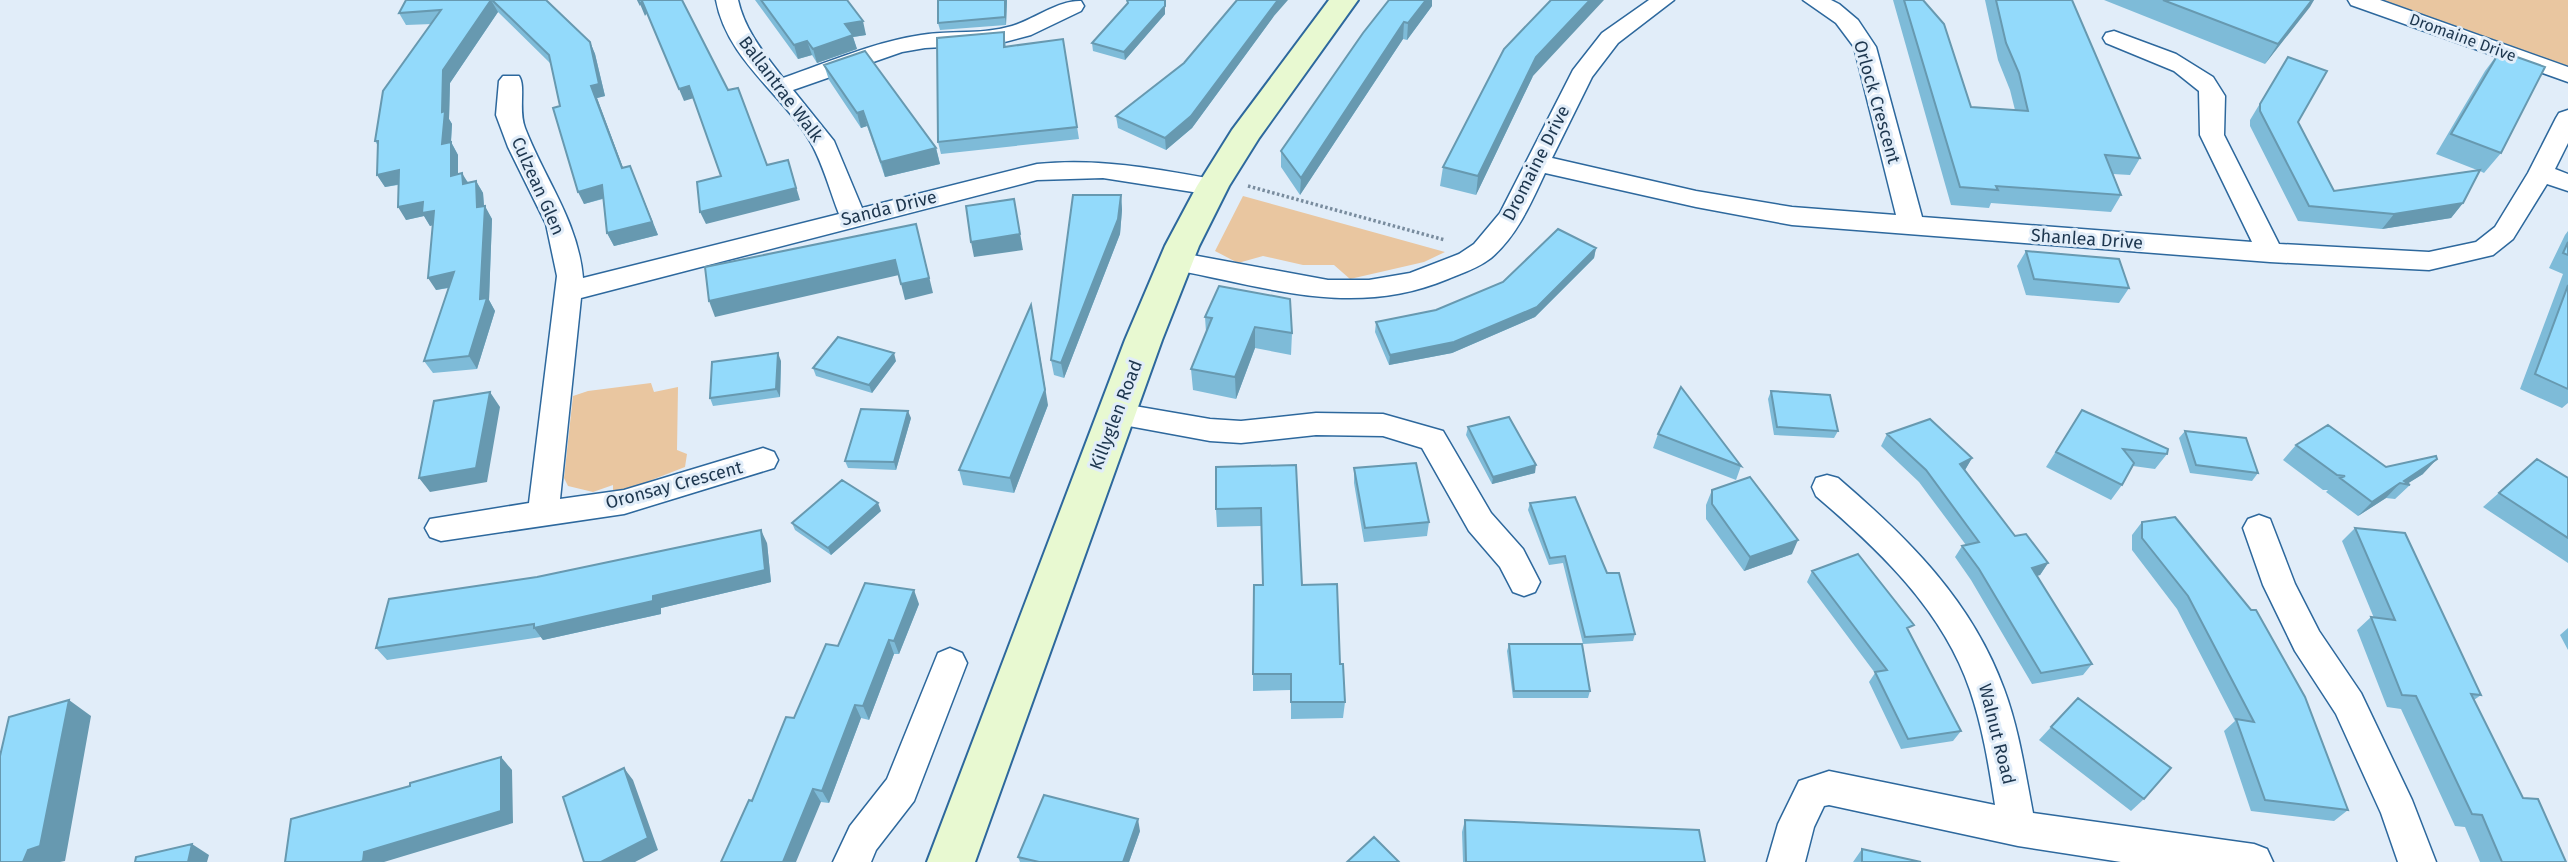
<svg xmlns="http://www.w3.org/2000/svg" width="2568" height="862" font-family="'Fira Sans',sans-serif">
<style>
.green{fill:#e9c6a0}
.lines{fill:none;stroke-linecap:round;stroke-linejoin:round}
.street-casing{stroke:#2d689d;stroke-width:3}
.secondary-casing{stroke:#2d689d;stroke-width:4}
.path{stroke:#798c9e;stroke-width:3.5;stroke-dasharray:2.5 2.5;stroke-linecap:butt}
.street{fill:#fff;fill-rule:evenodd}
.secondary{fill:#e8f9d1;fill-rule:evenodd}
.wall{fill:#7ebbd8}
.shaded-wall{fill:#6799b0}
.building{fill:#93dafb;stroke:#6799b0;stroke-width:2}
.labels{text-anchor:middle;stroke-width:6;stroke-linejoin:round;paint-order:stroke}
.far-street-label{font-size:16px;fill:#1d364e;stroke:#e1edf9}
.street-label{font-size:18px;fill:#1d364e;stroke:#e1edf9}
</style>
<rect width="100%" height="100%" fill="#e1edf9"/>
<path class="green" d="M2353,0H2568V68Z
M1243,196L1445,252L1424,262L1350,279L1334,265H1303L1263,256L1238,263L1215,251Z
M651,383L654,392L678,387L677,450L687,454L685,467L613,495V485L593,492L568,486L564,478L573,396L588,391Z"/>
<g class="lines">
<defs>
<path id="street" d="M716,0H738C745,31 764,53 783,78C829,62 874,42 921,35C951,30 982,35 1012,26C1033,20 1058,0 1081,1L1084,6L1081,11L1031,35L997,44L925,48L902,52L793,90L834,141L862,208L1037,164C1097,158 1153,168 1212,179L1221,181L1225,187L1221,193L1212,195L1103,178L1037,180L581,298L560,499L624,490L763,448L774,452L778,460L774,468L624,514L441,541L430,537L425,528L430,519L529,503L557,276L546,224L508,147L496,115L499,81L503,76H519C526,86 518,110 525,128C545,180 578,221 583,278L839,214C830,191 823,164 811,143C783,94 727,60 716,0Z
M1649,0H1674L1618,43L1592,77L1552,158L1696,191L1792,207L1896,215L1854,47L1836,23L1803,0H1831L1839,4L1858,20L1876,47L1922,217L2252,242L2200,135L2199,91L2174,71L2106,43L2103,38L2106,33L2114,31L2176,54L2213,77L2225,96L2224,135L2279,244L2429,252L2476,242L2495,227L2528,173L2556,118L2559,113L2568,110V143L2555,169L2568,174V191L2547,184L2513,239L2493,255L2429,270L2270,262L1792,225L1696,207L1545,173C1531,203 1517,236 1491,258C1478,268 1463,273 1448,279C1355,318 1270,288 1176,270L1167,268L1163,261L1167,254L1176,252L1328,280H1369L1410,273L1459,254L1474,244L1500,213L1573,70L1602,33Z
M2348,0H2380L2568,67V82L2351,5Z
M1117,403L1210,419L1241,421L1316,413L1383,414L1443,431L1491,513L1523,549L1540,582L1535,592L1524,596L1513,592L1500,567L1469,531L1422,448L1383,436L1316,435L1241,443L1210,441L1107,422L1102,414L1107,406Z
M1827,475L1838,478C1908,538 1972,601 2004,689C2019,729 2025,772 2033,813L2254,844L2267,849L2273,862H2121L2018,846L1829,805L1824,806L1814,827L1805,862H1767L1778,824L1799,781L1829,771L1995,805C1989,767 1983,728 1970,690C1943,610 1879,550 1816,496L1812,487L1816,478Z
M2259,515L2270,519L2295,584L2319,631L2361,693L2412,800L2436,862H2398L2381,813L2336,714L2295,651L2263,585L2243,528L2248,519Z
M950,648L962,653L967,663L914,801L876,850L871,862H833L850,826L887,779L938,653Z"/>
<path id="secondary" d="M1329,0H1358L1259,138L1229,186L1199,246L1162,340L975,862H927L1125,340L1165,246L1197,186L1232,130Z"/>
</defs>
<use href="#street" class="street-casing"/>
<use href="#secondary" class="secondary-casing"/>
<path class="path" d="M1248,186L1445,240"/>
<use href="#street" class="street"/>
<use href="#secondary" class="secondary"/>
</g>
<path class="wall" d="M406,0H546L590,42L595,54L605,96L597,98L623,168L630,166L658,235L614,246L607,233L603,199L584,204L560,106L551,64L498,12L450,83L449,119L452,124L451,142L458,155V174L468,182L476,181L483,193L484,206L492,219L489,300L495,311L477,369L433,373L424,361L449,288L436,290L432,225L430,226L424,216L406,220L398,185L385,187L377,175L378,146L375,141L432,24L406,25L399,13Z
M755,0H847L866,35L853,37L857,49L817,63L812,55L798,59Z
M1007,0L1006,25L940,30L938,23Z
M1165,0V14L1125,60L1093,51L1092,43Z
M1893,0H1923L1971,107L2015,110L2010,90L1998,60L1985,0H2072L2140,158L2130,175L2113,174L2121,195L2111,212L1991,203L1989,208L1951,205Z
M2104,0H2314L2265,64Z
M1432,6L1407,40L1403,39L1300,195L1281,167V151L1363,33Z
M1274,16L1192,128L1166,150L1118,128L1116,116Z
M1004,32L1006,47L1063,39L1079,139L941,154L938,142Z
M2500,51L2501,153L2484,173L2480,171L2463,203L2451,218L2382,229L2298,221L2250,126V120L2288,57L2298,122L2334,191L2477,170L2436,154L2485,71Z
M824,65L936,148L940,164L885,177L867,126L861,128L829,80Z
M1533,76L1476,195L1440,186L1443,167Z
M1121,195L1122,210L1120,234L1064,378L1054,375L1051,360Z
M2568,231V403L2562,408L2520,389L2563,274L2549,268L2565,235Z
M1596,248L1594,258L1535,317L1452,353L1389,365L1375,332L1376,322L1436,310Z
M2026,251L2129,288L2119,303L2026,295L2017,266Z
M1205,317L1292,333L1291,355L1255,348L1236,399L1193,390L1191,369L1206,332Z
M781,361L780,397L713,406L710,398Z
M896,361L872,393L816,376L813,368Z
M1771,391L1838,431L1834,438L1774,435L1768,399Z
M1048,405L1014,493L963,485L959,470Z
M2082,410L2167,454L2155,469L2133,466L2122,485L2111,500L2046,467Z
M911,418L896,470L848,468L845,461Z
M1468,427L1535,473L1492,484L1466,435Z
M2185,431L2258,473L2252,481L2190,473L2179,438Z
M1658,434L1741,466L1736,480L1653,448Z
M1887,434L1972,458L1965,470L2015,536L2048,563L2040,575L2037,576L2092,664L2083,675L2032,684L1971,580L1955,557L1962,546L1966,545L1919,482L1881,446Z
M2296,445L2386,467L2423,474L2408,483L2410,485L2395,499L2386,498L2358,516L2326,492L2328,490H2323L2283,460Z
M2537,459L2568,478V563L2483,507Z
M1296,465L1302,585L1340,664L1345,702L1343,718L1291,719V690L1253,691V674L1263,585L1261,526L1217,527L1216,509Z
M1354,468L1429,522L1427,536L1364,542L1354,483Z
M1712,490L1792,554L1744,571L1706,519V505Z
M1530,503L1607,573L1635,634L1633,641L1583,644L1563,563L1549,565L1528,510Z
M881,511L831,555L795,530L792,523Z
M2142,522L2348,810L2334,821L2251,811L2224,731L2235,721L2177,609L2132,550V535Z
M2355,528L2481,695L2474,700L2523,798L2566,862H2480L2465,827L2455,826L2401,709L2387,707L2357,630L2371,617L2374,618L2342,541Z
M767,543L771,582L661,608V614L543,640L541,637L387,660L376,648Z
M1812,571L1909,632L1961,731L1953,741L1901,749L1869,682L1875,673L1807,582Z
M919,604L899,654H894L869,720L861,718L829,803L821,802L752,801L794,718L838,646Z
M2568,628V650L2560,635Z
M1509,644L1590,691L1588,698H1513L1507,651Z
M2051,727L2144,799L2131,811L2039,740Z
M1465,820L1705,862H1463L1462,832Z
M1140,831L1129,862H1020L1018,857Z
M1862,849L1921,862H1853Z"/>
<path class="shaded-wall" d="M491,0L498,12L450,83L449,119L452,124L450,157L442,144L443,70Z
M1005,0H1007L1006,25L1005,17Z
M1165,0V14L1125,60L1124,52Z
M1278,0H1288L1274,16L1192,128L1166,150L1165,138Z
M1426,0H1432V6L1407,40L1408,23Z
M1590,0H1604L1533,76L1476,195L1478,176L1536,57Z
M2312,0H2314L2310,7L2265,64L2278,44Z
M642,1L647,13L645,16L640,4Z
M863,21L866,35L853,37L857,49L817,63L813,49L845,24Z
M1404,22L1403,39L1300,195L1301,178Z
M807,41L812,55L798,59L794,45Z
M590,42L595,54L605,96L597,98L628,181L622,168L591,86Z
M689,86L694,98L684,101L679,89Z
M863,111L867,126L861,128L857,113Z
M451,142L458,155V188L451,176Z
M936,148L940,164L885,177L881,162Z
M788,160L800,200L706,224L700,212Z
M630,166L658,235L614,246L607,233Z
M399,170L406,183L385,187L377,175Z
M462,173L470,186L463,184Z
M476,181L483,193L485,220L477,207Z
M602,185L608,197L584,204L578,192Z
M1121,195L1122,210L1120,234L1064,378L1061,363Z
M1014,199L1023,250L974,257L971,242Z
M423,202L434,211L441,223L430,226L424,216L406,220L398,207Z
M2463,203L2451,218L2382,229L2394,214Z
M485,206L492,219L489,300L495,311L477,369L469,356L480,299Z
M920,239L933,293L905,300L901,284Z
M1596,248L1594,258L1535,317L1452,353L1389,365L1390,355Z
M895,260L899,275L715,317L709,301Z
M454,272L462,285L436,290L428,278Z
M1034,320L1048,405L1014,493L1010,478Z
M1255,327V348L1236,399L1235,377Z
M778,353L781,361L780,397L776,389Z
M894,353L896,361L872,393L869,385Z
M490,392L500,407L487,482L430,492L419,478Z
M908,411L911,418L896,470L894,462Z
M1972,458L1965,470L1960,464Z
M2437,459L2423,474L2407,484L2404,481Z
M1536,465L1535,473L1492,484L1493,477Z
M2400,483L2386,498L2358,516L2372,502Z
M878,503L881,511L831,555L828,548Z
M761,530L767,543L771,582L661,608V614L543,640L534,628L653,596Z
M1798,540L1792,554L1744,571L1750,557Z
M2048,563L2040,575L2024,579L2032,568Z
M914,590L919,604L899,654L894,641Z
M889,640L894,654L869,720L863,706Z
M69,700L91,716L65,861L60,862H23Z
M855,705L861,718L829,803L822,791Z
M501,757L512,770L513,823L384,862H360L364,852Z
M624,768L633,780L658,850L635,862H601Z
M813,789L821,802L796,862H783Z
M1138,819L1140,831L1129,862H1123Z
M192,844L209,855L207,862H188Z"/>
<path class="building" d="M406,0H491L443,70L442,112L445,111L442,144L451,142V176L462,173L463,184L476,181L477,207L485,206L480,299L487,298L469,356L424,361L454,272L428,278L434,211L422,213L423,202L398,207L399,170L377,175L378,141H375L383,91L441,10L399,13Z
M492,0H546L590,42L599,84L591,86L622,168L630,166L652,222L607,233L602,185L578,192L553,108L560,106L549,55Z
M638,0H682L728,90L738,88L767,165L788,160L796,188L700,212L697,182L721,176L689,86L679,89L642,1L640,4Z
M761,0H847L863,21L845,24L853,35L813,49L807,41L794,45Z
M938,0H1005V17L938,23Z
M1127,0H1165V6L1124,52L1092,43L1128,3Z
M1237,0H1278L1191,116L1165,138L1116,116L1184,63Z
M1389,0H1426L1408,23L1404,22L1301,178L1281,151L1363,33Z
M1551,0H1590L1536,57L1478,176L1443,167L1504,49Z
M1904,0H1923L1944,24L1971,107L2028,111L2019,73L2006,43L1996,0H2072L2140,158L2105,155L2121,195L1996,186L1998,190L1960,187Z
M2163,0H2312L2278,44Z
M1004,32V47L1063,39L1077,127L938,142L937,38Z
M865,51L936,148L881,162L863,111L857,113L824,65Z
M2500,51L2545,67L2501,153L2451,134Z
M2288,57L2327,71L2298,122L2334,191L2480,170L2463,203L2394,214L2309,206L2260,111V104Z
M1073,195H1121L1118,219L1061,363L1051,360Z
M1014,199L1020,234L971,242L966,206Z
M916,224L929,278L901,284L895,260L709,301L705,267Z
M1558,229L1596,248L1537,307L1454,342L1390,355L1376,322L1436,310L1503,282Z
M2568,242V255L2563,253Z
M2026,251L2119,259L2129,288L2034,279Z
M2568,285V389L2535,374Z
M1219,286L1290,299L1292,333L1255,327L1235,377L1191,369L1212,318L1205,317Z
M1031,305L1045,390L1010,478L959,470Z
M838,337L894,353L869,385L813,368Z
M778,353L776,389L710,398L712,362Z
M1681,387L1741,466L1658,434Z
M1771,391L1830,395L1838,431L1777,427Z
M490,392L476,468L419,478L434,401Z
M861,409L908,411L894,462L845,461Z
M2082,410L2168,449L2167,454L2123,449L2134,463L2122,485L2056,452Z
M1509,417L1536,465L1493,477L1468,427Z
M1930,419L1972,458L1960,464L2015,536L2026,534L2048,563L2032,568L2092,664L2041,673L1979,569L1962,546L1979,542L1926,470L1887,434Z
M2328,425L2386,467L2436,456L2437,459L2404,481L2410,485L2400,483L2372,502L2340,478L2345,476L2337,475L2296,445Z
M2185,431L2246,438L2258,473L2196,465Z
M2537,459L2568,478V538L2499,493Z
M1416,463L1429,522L1365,528L1354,468Z
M1296,465L1302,585L1337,584L1340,664H1343L1345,702H1291V674H1253L1254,585H1263L1261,508L1216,509V467Z
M1750,477L1798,540L1750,557L1712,504V490Z
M842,480L878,503L828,548L792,523Z
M1575,497L1607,573H1619L1635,634L1585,637L1565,556L1550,558L1530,503Z
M2175,517L2251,610H2256L2305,697L2348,810L2265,800L2236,719L2254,722L2188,596L2142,538V522Z
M2355,528L2405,533L2481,695L2471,694L2523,798L2538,799L2566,862H2502L2482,815L2472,814L2416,696L2402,695L2371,617L2395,620Z
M761,530L765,570L653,596V601L534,628V624L376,648L389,599L537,577Z
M1858,554L1914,625L1907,628L1961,731L1908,739L1875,672L1887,670L1812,571Z
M865,583L914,590L894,641L889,640L863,706L855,705L822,791L813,789L783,862H721L749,800L752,801L786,717L794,718L826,644L838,646Z
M1509,644H1582L1590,691H1514Z
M2078,698L2171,768L2144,799L2051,727Z
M69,700L40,846L28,850L23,862H0V756L9,717Z
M501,757V811L364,852L363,861L360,862H285L291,819L410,786V783Z
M624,768L648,838L601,862H584L563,797Z
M1044,795L1138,819L1123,862H1039L1018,857Z
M1465,820L1699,830L1705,862H1466Z
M1374,837L1399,862H1347Z
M192,844L188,862H135L136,857Z
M1862,849L1921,862H1862Z"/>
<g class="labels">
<g class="far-street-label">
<text transform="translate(2463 37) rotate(20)" y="6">Dromaine Drive</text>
</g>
<g class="street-label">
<text transform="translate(781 89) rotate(53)" y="6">Ballantrae Walk</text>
<text transform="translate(1877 102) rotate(74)" y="6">Orlock Crescent</text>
<text transform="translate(1536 163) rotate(-63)" y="6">Dromaine Drive</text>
<text transform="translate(538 186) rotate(66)" y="6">Culzean Glen</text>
<text transform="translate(889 208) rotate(-14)" y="6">Sanda Drive</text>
<text transform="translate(2087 239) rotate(4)" y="6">Shanlea Drive</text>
<text transform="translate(1116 415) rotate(-69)" y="6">Killyglen Road</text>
<text transform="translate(674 485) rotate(-15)" y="6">Oronsay Crescent</text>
<text transform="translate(1997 734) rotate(76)" y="6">Walnut Road</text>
</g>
</g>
</svg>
